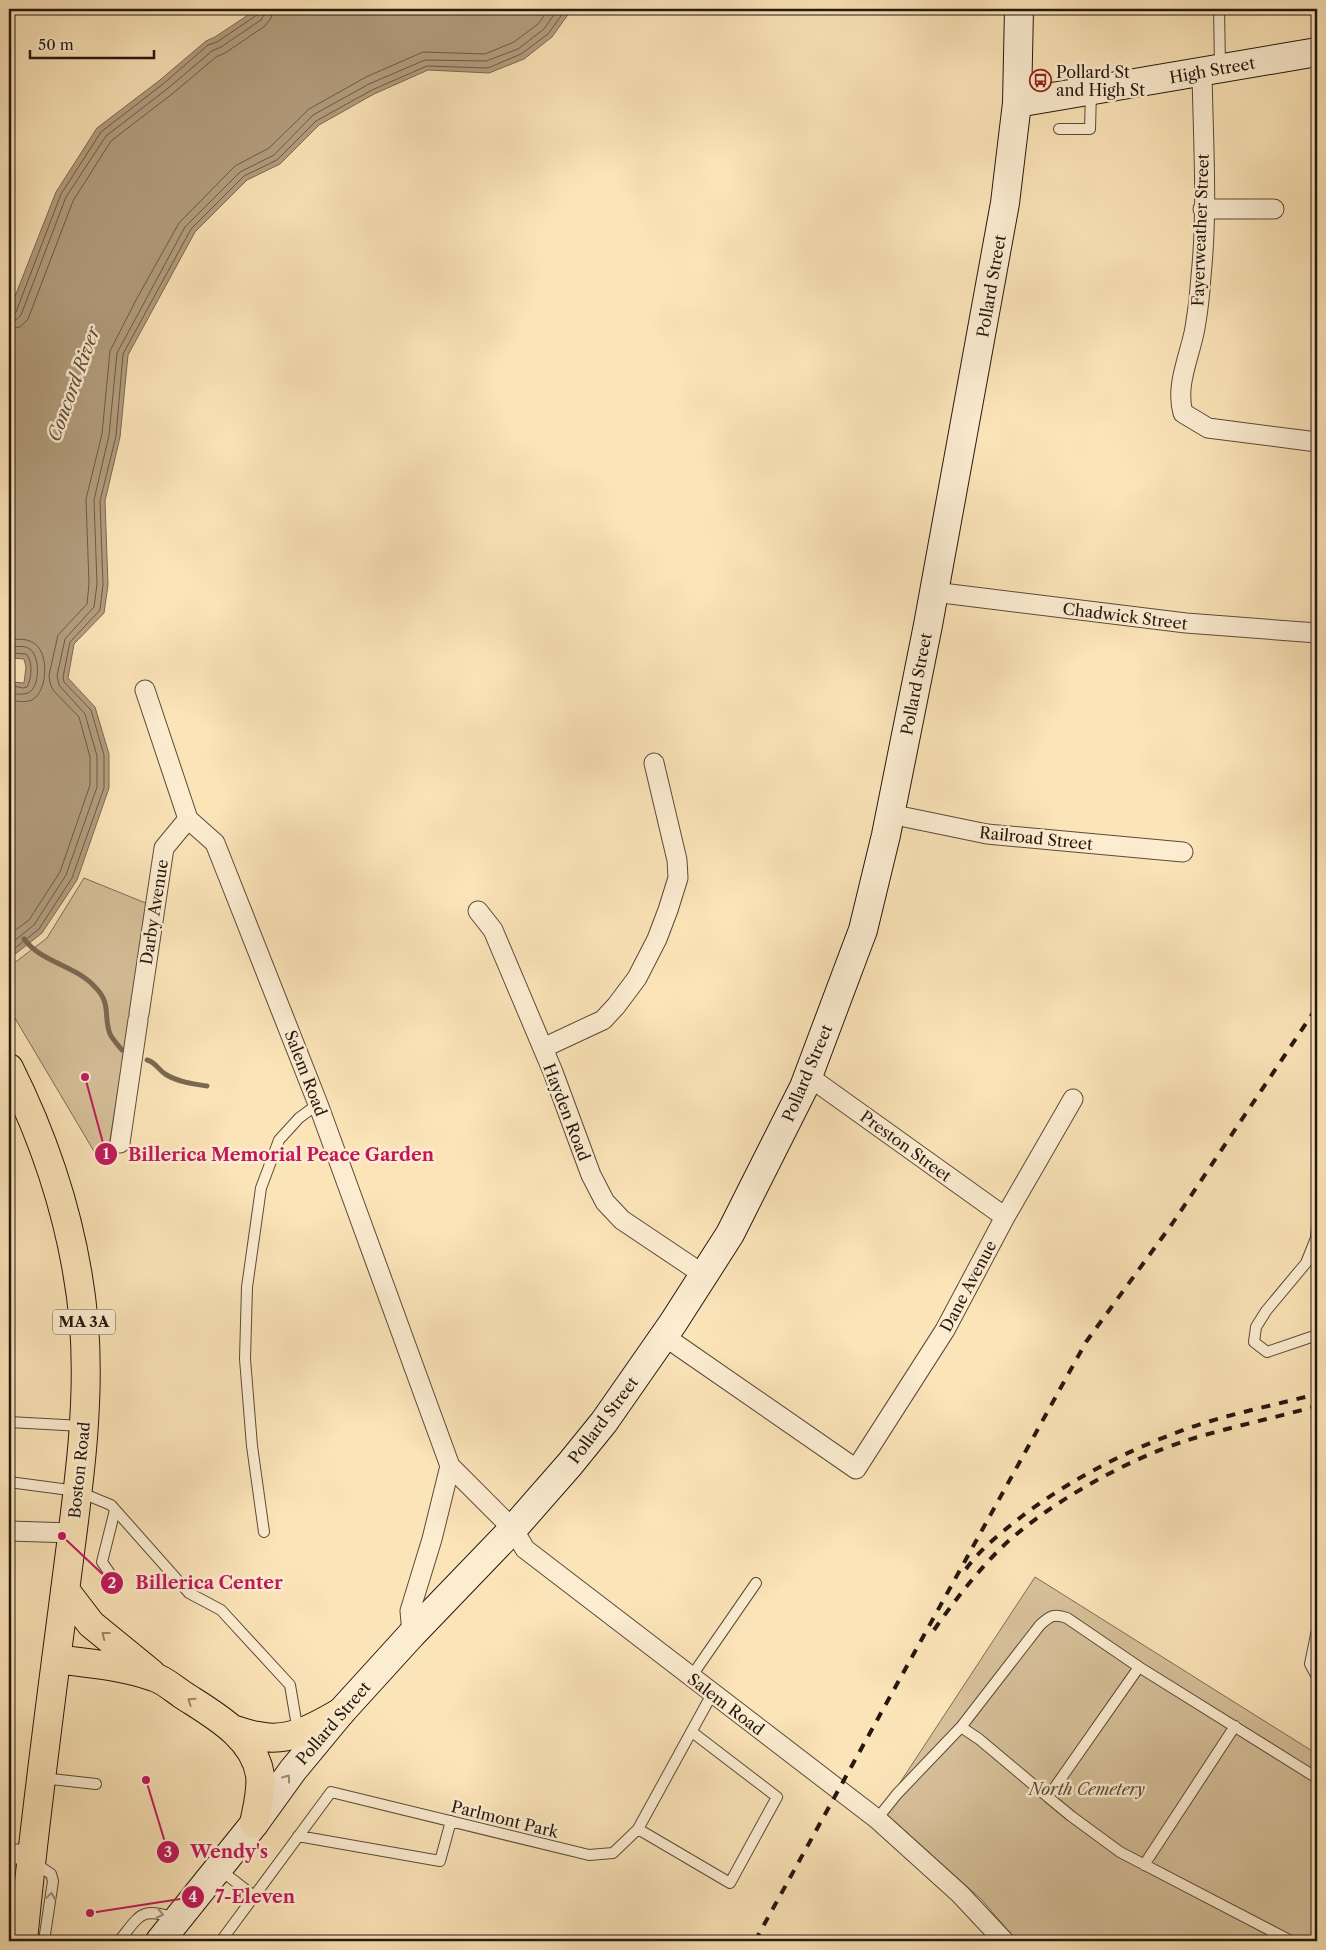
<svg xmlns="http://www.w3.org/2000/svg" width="1326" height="1950" font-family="'Libre Caslon Text',serif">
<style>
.green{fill:#d7c19b;stroke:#7e6c55}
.water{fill:#b39e7f;stroke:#7b6852;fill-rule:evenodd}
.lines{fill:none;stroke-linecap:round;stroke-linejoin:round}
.shore{stroke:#6c5a47;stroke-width:1}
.stream{stroke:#7b6852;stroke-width:5}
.lane-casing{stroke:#5b4a39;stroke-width:12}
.street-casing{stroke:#5b4a39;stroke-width:21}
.secondary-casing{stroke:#26170f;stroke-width:30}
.primary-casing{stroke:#26170f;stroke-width:30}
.lane{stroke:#fcedd1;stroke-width:10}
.street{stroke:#fcedd1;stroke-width:19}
.secondary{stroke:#fcedd1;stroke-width:28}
.primary{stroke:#fbe4b8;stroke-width:28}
.rail{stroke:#26170f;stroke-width:4;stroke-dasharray:9 9;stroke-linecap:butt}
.oneway{stroke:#9b886c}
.oneway2{stroke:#9c8d7a}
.labels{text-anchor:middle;stroke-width:5;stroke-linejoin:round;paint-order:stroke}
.shield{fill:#fcedd1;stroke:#665749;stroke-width:1}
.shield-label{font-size:15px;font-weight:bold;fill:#26170f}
.street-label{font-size:16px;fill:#26170f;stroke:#fcedd1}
.poi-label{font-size:16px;fill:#26170f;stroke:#fcedd1;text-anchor:start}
.park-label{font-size:16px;font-style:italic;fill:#5b4a39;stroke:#fcedd1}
.water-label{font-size:18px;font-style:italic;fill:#5e4d3c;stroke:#fcedd1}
.leader{fill:none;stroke:#c2185b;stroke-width:2}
.callout-dot{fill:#c2185b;stroke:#fcedd1;stroke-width:2}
.mark-label{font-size:15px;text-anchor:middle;font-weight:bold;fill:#fff}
.callout-label{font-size:18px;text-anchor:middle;font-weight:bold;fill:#c2185b;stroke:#fcedd1;stroke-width:5;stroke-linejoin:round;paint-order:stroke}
</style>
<rect width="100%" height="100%" fill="#fbe4b8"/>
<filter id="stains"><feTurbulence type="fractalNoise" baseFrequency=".004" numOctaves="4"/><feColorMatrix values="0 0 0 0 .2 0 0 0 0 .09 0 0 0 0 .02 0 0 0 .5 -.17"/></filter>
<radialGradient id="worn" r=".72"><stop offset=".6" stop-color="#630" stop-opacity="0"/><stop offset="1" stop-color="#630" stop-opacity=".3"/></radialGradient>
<path class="green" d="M84,878L148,904L109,1146L95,1153L9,1008V967L47,938Z
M1035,1577L1317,1754V1941H1017L982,1900L882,1810Z"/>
<path class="water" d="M257,9H572L552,37L524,59L489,73L428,70L374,94L319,125L280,164L247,180L195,232L128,355L120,437L105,501L108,585L104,613L74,644L68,678L95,707L109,754V788L77,880L42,933L9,959V320L14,299L56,192L97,128L160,80L206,41L215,37ZM12,658L24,659L26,667L24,683L12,682Z"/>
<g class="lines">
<path class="shore" d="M9,316L13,315L16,312L61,194L101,132L163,84L208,45L217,42L257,15L259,9
M9,322L16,320L21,315L66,197L106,136L167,89L212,51L221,47L261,20L264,15L266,9
M9,329L20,327L28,319L73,201L111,141L172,94L216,57L225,53L265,26L271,18L273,9
M9,640C17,639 28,638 35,644C49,654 48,691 32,700C25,703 16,701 9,700
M9,648C15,646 26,645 31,650C40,658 40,688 28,693C23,695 14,694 9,693
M9,655L13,653L26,654C33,661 32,678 27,687L23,688L9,685
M9,935L29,920L60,872L90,785V757L79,717L53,690L50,683L49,675L58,635L87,604L89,584L86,499L102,434L110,351L136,300L179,223L235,166L269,148L309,109L366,77L423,52L485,54L514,42L538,24L549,9
M9,945L34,925L66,875L97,787V756L85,714L59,685L57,676L65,639L94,607L97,584L94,500L109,435L117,353L185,227L240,172L274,155L313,115L369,84L425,60L486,61L518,49L544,29L558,9
M9,953L39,929L72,878L104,788V755L91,710L64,682L63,677L70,642L100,610L103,585L100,501L116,436L123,354L191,229L244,176L277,160L316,121L372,90L427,66L488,68L521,54L548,34L566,9"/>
<path class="stream" d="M24,939C42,963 75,965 95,987C112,1004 103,1016 110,1034C113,1040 118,1045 122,1050
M147,1060C155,1062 158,1069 165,1074C178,1082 193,1084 207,1086"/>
<defs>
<path id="lane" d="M1219,9L1220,67
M1059,129H1090L1091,91
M1317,1225L1316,1238L1306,1263L1266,1311L1256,1327L1254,1342L1267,1352L1317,1335
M9,1422L82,1426
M9,1482L77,1491L111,1505L189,1593L221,1610L290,1685L298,1732
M264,1532L252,1446L245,1359L247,1287L261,1188L279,1140L299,1118L318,1104
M113,1578L102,1562L115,1510
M1317,1630L1310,1664L1317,1677
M691,1677L756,1583
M42,1778L96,1784
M1048,1797L979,1739L961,1727L1040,1625C1050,1616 1054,1613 1067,1618L1139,1667
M877,1819L897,1794L961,1727
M638,1829L730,1883L777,1797L692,1732
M298,1836L440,1861L451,1821
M33,1862L51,1874L53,1881L44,1941
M1144,1865L1235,1726
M219,1869L254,1896
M119,1941C141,1914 140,1907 176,1918
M221,1941L331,1792L589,1855L613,1853L638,1829L712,1694
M1291,1941L1120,1852L1071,1816L1048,1797L1139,1667L1317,1778"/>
<path id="street" d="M1202,71C1203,138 1208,209 1201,276C1200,293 1198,311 1195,328C1190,356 1175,385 1183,413L1208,428L1317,442
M1203,209H1274
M934,592L1186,623L1317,633
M145,690L188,819L215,843L318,1104L450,1466L513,1529L525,1549L877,1819L960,1894L1004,1941
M890,814L987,834L1183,852
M478,911L493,930L553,1072L591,1175L605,1202L622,1220L704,1275
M139,1014L164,848L188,819
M543,1048L603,1020L616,1006L637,978L657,939L668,910L678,878L677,860L654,763
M808,1076L1005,1217
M120,1143L138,1020
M664,1336L856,1469L945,1330L1005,1217L1073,1099
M9,1531L72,1533
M412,1634L410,1611L432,1539L450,1466
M9,1854H31"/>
<path id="secondary" d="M1017,103L1317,52
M160,1941L254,1824L293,1770L341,1712L412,1634L513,1529L570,1464L604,1422L673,1323L730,1234L804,1087L863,930L886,835L928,625L1005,203L1017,103L1019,9"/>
<path id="primary" d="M9,1068C49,1148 76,1234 84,1324C91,1412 76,1503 65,1591C50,1707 34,1824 23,1941
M65,1590L91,1624L151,1673
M56,1659C89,1663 122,1666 154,1677C164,1680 174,1689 183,1695C212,1714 254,1736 260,1775C262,1791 257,1808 254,1824
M232,1729C240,1731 249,1735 258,1736C289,1743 315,1727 341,1712"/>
</defs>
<use href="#lane" class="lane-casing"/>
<use href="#street" class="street-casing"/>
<use href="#secondary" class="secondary-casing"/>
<use href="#primary" class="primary-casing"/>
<use href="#lane" class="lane"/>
<use href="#street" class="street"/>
<use href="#secondary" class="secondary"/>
<use href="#primary" class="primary"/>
<path class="rail" d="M966,1569C980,1549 1002,1532 1021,1517C1068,1481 1122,1453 1178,1432C1223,1415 1271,1406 1317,1394
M934,1630C952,1604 973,1577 996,1553C1041,1507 1127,1459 1188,1440C1230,1427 1274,1418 1317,1406
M755,1941L1086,1342L1172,1224L1317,1007"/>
</g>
<defs><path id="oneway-chevron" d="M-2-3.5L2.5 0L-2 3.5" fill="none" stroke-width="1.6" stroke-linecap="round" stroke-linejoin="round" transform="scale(1.25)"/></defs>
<g class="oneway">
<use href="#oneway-chevron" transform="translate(105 1635) rotate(-142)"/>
<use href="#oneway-chevron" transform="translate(191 1701) rotate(-146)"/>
</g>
<g class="oneway2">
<use href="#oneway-chevron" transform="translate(287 1778) rotate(-54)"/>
<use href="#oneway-chevron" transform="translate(51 1896) rotate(-82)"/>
<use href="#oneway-chevron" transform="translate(160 1914) rotate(12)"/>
</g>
<defs>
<symbol id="bus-ring" viewBox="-11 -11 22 22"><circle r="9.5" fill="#fcedd1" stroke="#8f2418" stroke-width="1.5"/><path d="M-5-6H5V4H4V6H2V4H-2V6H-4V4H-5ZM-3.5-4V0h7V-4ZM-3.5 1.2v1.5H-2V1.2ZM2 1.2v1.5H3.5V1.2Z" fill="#8f2418"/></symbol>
</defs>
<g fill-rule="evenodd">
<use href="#bus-ring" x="1028" y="68" width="25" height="25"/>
</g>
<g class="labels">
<rect class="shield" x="53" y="1309.5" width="62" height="25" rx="4"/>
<g class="shield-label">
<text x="84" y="1327">MA 3A</text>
</g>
<g class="street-label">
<text transform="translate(1212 70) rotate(-10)" y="6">High Street</text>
<text transform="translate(1200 230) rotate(-88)" y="6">Fayerweather Street</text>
<text transform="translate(991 286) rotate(-80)" y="6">Pollard Street</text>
<text transform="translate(1125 616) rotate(7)" y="6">Chadwick Street</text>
<text transform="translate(916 684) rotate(-79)" y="6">Pollard Street</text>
<text transform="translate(1036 838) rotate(6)" y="6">Railroad Street</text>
<text transform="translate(154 912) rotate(-81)" y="6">Darby Avenue</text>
<text transform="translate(306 1073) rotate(69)" y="6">Salem Road</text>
<text transform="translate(807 1073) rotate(-67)" y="6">Pollard Street</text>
<text transform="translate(567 1112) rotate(69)" y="6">Hayden Road</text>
<text transform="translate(906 1146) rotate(36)" y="6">Preston Street</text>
<text transform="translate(968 1286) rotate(-62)" y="6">Dane Avenue</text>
<text transform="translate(603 1420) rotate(-53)" y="6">Pollard Street</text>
<text transform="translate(79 1470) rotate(-84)" y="6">Boston Road</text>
<text transform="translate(726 1704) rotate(37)" y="6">Salem Road</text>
<text transform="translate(333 1723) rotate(-49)" y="6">Pollard Street</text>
<text transform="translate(505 1819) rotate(14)" y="6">Parlmont Park</text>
</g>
<g class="poi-label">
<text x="1056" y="78">Pollard St<tspan x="1056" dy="18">and High St</tspan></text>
</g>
<g class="park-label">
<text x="1087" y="1795">North Cemetery</text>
</g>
<g class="water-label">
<text transform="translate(74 384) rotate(-70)" y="6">Concord River</text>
</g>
</g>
<path class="leader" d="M85 1077L106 1154M62 1536L112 1583M146 1780L168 1852M90 1913L193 1897"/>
<g class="callout-dot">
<circle cx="85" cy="1077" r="5"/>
<circle cx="62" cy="1536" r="5"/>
<circle cx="146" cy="1780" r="5"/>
<circle cx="90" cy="1913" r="5"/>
<circle cx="106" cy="1154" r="12"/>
<circle cx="112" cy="1583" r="12"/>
<circle cx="168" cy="1852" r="12"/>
<circle cx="193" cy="1897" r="12"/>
</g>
<g class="mark-label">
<text x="106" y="1159">1</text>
<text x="112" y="1588">2</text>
<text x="168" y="1857">3</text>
<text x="193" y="1902">4</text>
</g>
<g class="callout-label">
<text x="281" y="1161">Billerica Memorial Peace Garden</text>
<text x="209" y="1589">Billerica Center</text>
<text x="229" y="1858">Wendy's</text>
<text x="255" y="1903">7-Eleven</text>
</g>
<rect width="1326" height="1950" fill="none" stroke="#fbe4b8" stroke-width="30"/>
<rect x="10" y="10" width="1306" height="1930" fill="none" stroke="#26170f" stroke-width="2.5"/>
<rect x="15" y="15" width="1296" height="1920" fill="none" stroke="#26170f"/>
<path d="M30 50v8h124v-8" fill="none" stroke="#26170f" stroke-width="2.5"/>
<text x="38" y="50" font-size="15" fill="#26170f" stroke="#fcedd1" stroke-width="4" paint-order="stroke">50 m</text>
<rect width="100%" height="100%" filter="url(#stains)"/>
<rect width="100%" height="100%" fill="url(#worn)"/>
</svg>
